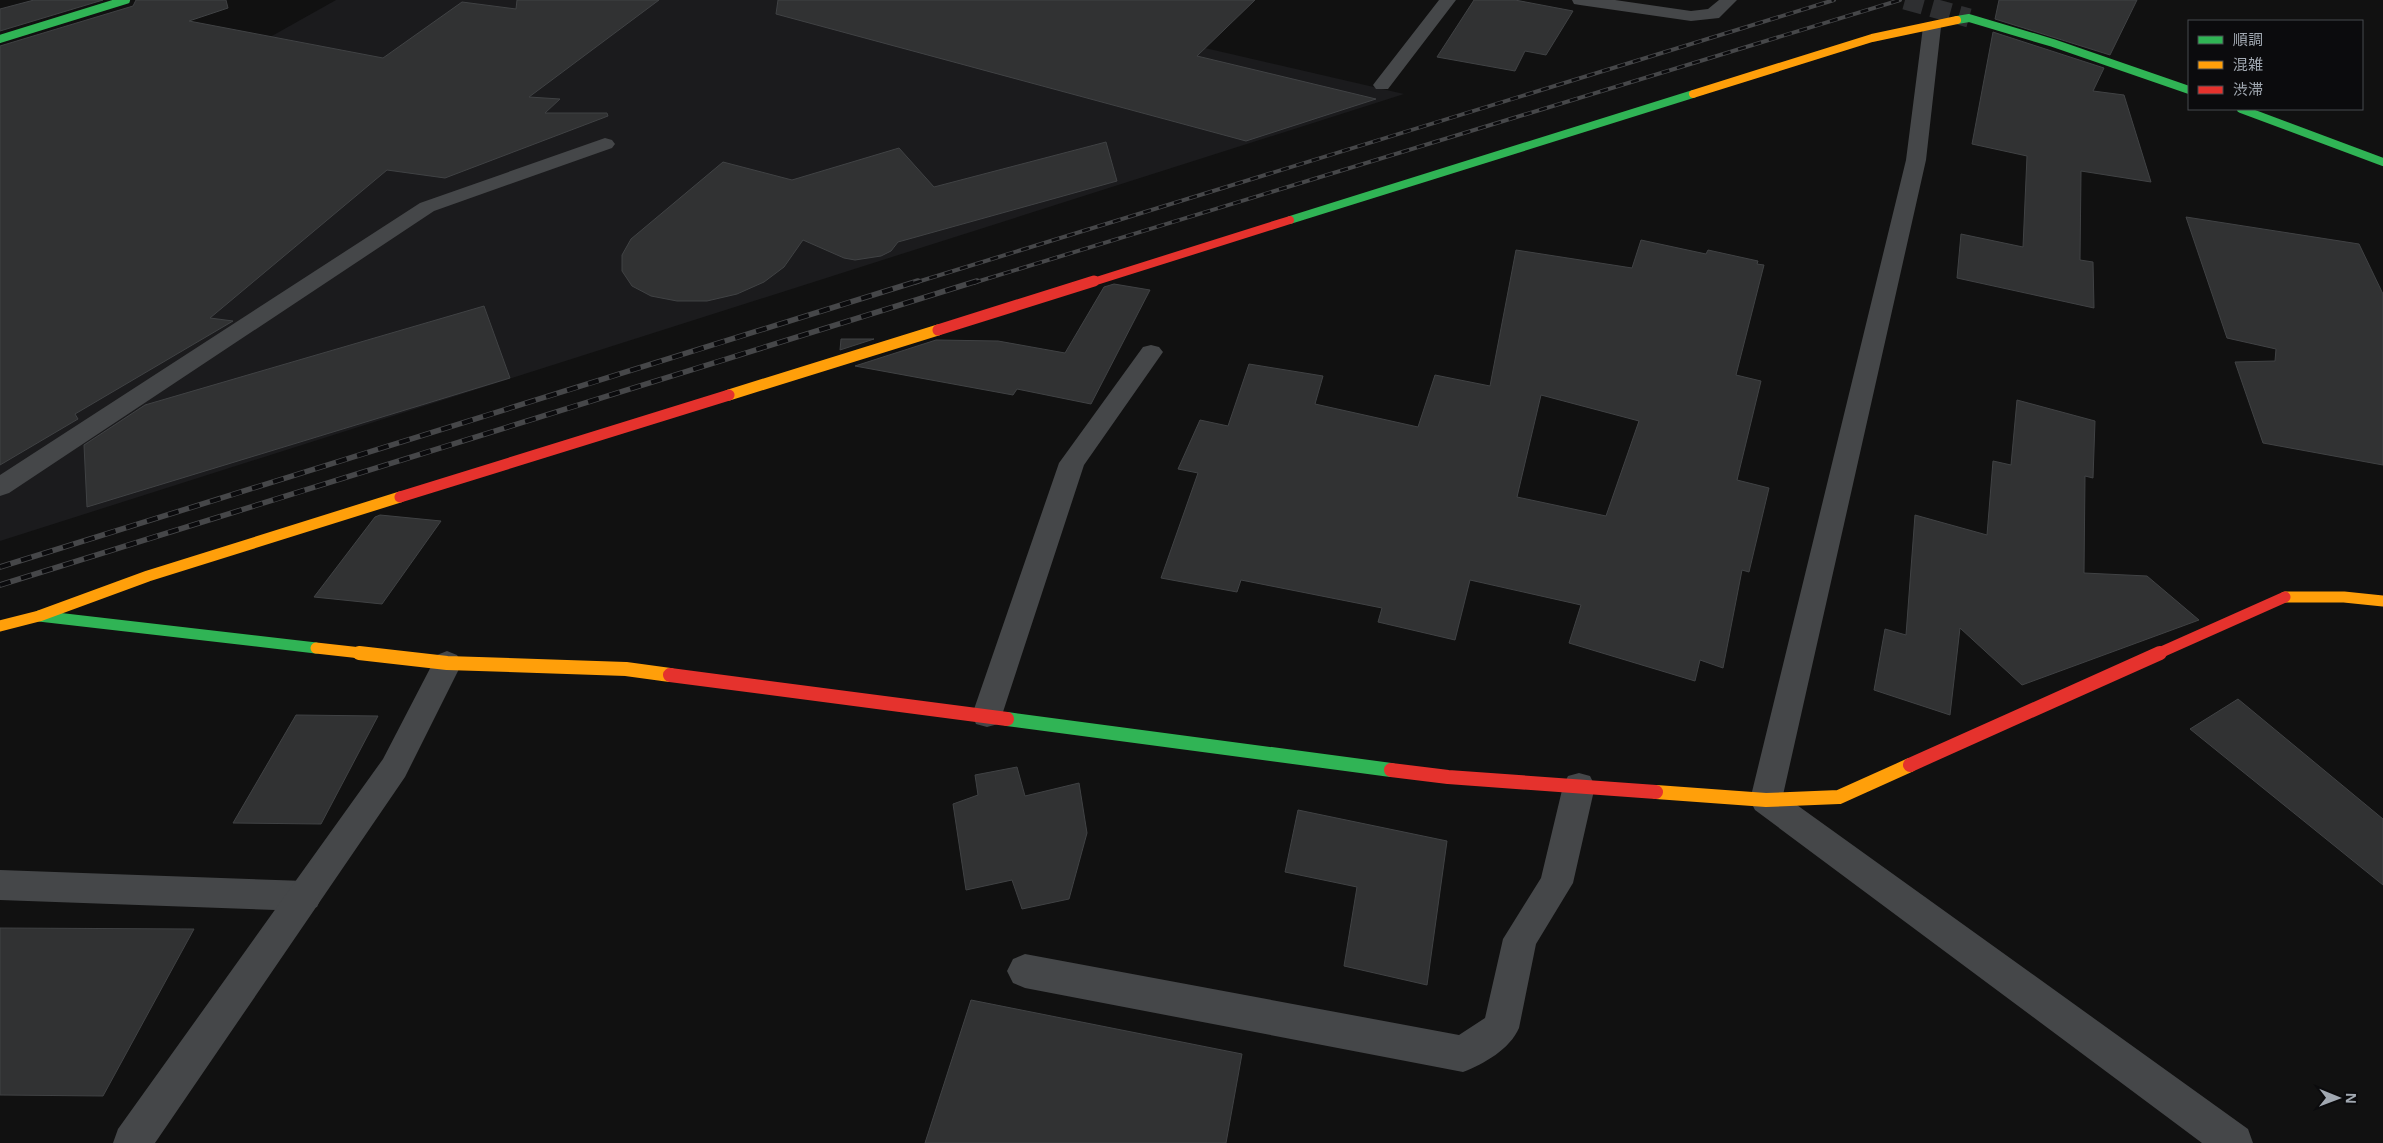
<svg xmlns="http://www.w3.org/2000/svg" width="2383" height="1143" font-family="'Noto Sans','Noto Sans JP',sans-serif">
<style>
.built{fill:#1b1b1d}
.building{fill:#313233;stroke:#404244;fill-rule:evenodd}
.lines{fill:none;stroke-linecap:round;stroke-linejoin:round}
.secondary-tunnel{stroke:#2e2f31;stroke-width:19;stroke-dasharray:19 9;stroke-linecap:butt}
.lane{fill:#454749;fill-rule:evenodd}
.street{fill:#454749;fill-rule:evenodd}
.fast-far2{stroke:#30b455;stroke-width:8}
.fast-far1{stroke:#30b455;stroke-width:11}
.fast{stroke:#30b455;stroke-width:14}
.slow-far2{stroke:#ff9f0a;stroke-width:8}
.slow-far1{stroke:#ff9f0a;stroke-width:11}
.slow{stroke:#ff9f0a;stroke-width:14}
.jam-far2{stroke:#e5322d;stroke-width:8}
.jam-far1{stroke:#e5322d;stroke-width:11}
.jam{stroke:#e5322d;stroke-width:14}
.rail-far1-casing{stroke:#464749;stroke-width:4}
.rail-casing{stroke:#464749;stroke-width:5.5}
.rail-far1{stroke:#0b0b0d;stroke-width:2.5;stroke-dasharray:8;stroke-linecap:butt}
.rail{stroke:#0b0b0d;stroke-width:4;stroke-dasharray:11;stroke-linecap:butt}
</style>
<rect width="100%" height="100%" fill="#111"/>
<path class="built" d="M336,0H998L1404,94L0,541V114L163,97Z"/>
<path class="building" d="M34,0H103L0,31V9Z
M136,0H226L228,8L189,21L383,58L462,2L516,9L517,0H659L529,97L560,99L545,113H607L608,116L445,178L387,170L210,318L233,321L75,414L78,419L0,465V46L133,6Z
M778,0H1255L1197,56L1376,99L1246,141L776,14Z
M1474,0H1515L1573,11L1546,55L1525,51L1515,71L1437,57Z
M1999,0H2137L2110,55L1995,19Z
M1993,32L2104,68L2093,91L2124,95L2151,182L2081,171L2080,260L2093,262L2094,308L1957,278L1961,234L2023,247L2027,156L1972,144Z
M1106,142L1117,181L898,242L891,251L881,256L855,260L844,258L803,240L784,267L764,282L737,294L707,301H677L651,296L632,286L622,271V255L631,239L723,162L792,180L899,148L934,187Z
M2186,217L2359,244L2383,294V465L2263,443L2235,362L2275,361L2276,349L2227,338Z
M1641,240L1706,254L1708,250L1758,261L1757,264L1764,265L1736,375L1761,381L1737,480L1769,488L1749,572L1742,570L1723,668L1700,660L1695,681L1569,643L1581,605L1470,580L1455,640L1378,622L1382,608L1241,580L1237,592L1161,578L1198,473L1178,469L1200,420L1228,426L1249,364L1323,376L1315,404L1418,427L1435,375L1490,386L1516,250L1632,268ZM1541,395L1639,421L1606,516L1517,497Z
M1114,284L1150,290L1091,404L1017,389L1013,395L855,366L936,340L998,341L1065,353L1104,287Z
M484,306L510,378L87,507L84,445L145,405Z
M841,339H874L840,350Z
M2017,400L2095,421L2093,478L2085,476L2084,573L2147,576L2199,620L2022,685L1960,628L1950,715L1874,690L1885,629L1906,635L1915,515L1987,535L1993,461L2011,465Z
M380,515L441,521L382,604L314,597L375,517Z
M2238,699L2383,819V885L2190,729Z
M296,715L378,716L321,824L233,823Z
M1017,767L1025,796L1079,783L1087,833L1069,899L1022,909L1012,880L966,890L953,804L978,795L975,775Z
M1298,810L1447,841L1427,985L1344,966L1357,887L1285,872Z
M0,928L194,929L103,1096L0,1095Z
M971,1000L1242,1054L1226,1143H925Z"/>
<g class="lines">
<path class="secondary-tunnel" d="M1905,0L1969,18"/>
<path class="lane" d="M605,138L612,140L615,144L612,148L434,211L9,493L0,496V475L420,203Z
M0,870L305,881L317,885L322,896L317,907L305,911L0,900Z"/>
<path class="street" d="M1439,0H1456L1388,89H1376L1373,85L1376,81Z
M1572,0H1615L1691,11L1708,9L1719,0H1737L1719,18L1691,21L1580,5L1574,4Z
M1932,22L1938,23L1941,27L1926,160L1783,795L2248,1129L2253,1143H2202L1755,810L1750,800L1906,160L1923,27L1926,23Z
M1151,345L1159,347L1163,352L1084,465L1002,715L998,724L987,727L976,724L972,715L1059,463L1143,347Z
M447,651L457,655L462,663L405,777L155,1143H113L118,1129L383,759L437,655Z
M1579,773L1590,776L1595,786L1573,883L1536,944L1519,1028C1510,1049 1484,1064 1463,1072L1025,988L1013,983L1007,971L1013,959L1025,954L1459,1035L1485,1018L1503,939L1541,878L1563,786L1568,776Z"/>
<path class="fast-far2" d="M1957,20L1969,18L2053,43L2189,90
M0,39L126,0
M2241,109L2383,162
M1290,220L1693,94"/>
<path class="fast-far1" d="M39,616L316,648"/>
<path class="fast" d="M1007,719L1391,770"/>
<path class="slow-far2" d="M1693,94L1872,38L1957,20"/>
<path class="slow-far1" d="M729,395L938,330
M2285,597H2344L2383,601
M0,626L39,616L148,576L400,497
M316,648L370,654"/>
<path class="slow" d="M359,653L447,663L626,669L670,675
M1656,792L1766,800L1839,797L1910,765"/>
<path class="jam-far2" d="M1090,283L1290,220"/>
<path class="jam-far1" d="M938,330L1094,281
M400,497L729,395
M2157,654L2285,597"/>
<path class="jam" d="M670,675L1007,719
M1910,765L2160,653
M1391,770L1448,777L1656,792"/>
<defs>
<path id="rail-far1" d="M914,283L1834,0
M973,283L1900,0"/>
<path id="rail" d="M0,567L918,281
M0,585L977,281"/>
</defs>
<use href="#rail-far1" class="rail-far1-casing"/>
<use href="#rail" class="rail-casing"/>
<use href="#rail-far1" class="rail-far1"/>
<use href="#rail" class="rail"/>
</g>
<rect x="2188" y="20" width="175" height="90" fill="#0b0b0d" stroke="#474a4f"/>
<rect x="2198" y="36" width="25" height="8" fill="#30b455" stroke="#474a4f"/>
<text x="2233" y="45" font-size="15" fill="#a2a9b2">順調</text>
<rect x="2198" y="61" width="25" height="8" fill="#ff9f0a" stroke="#474a4f"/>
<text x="2233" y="70" font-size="15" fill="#a2a9b2">混雑</text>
<rect x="2198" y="86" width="25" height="8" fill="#e5322d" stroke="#474a4f"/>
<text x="2233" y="95" font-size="15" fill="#a2a9b2">渋滞</text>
<g transform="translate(2338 1098) rotate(91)" stroke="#0b0b0d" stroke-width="4" paint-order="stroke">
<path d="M0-4L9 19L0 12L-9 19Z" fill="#a2a9b2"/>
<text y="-8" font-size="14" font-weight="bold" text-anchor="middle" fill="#a2a9b2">N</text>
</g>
</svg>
